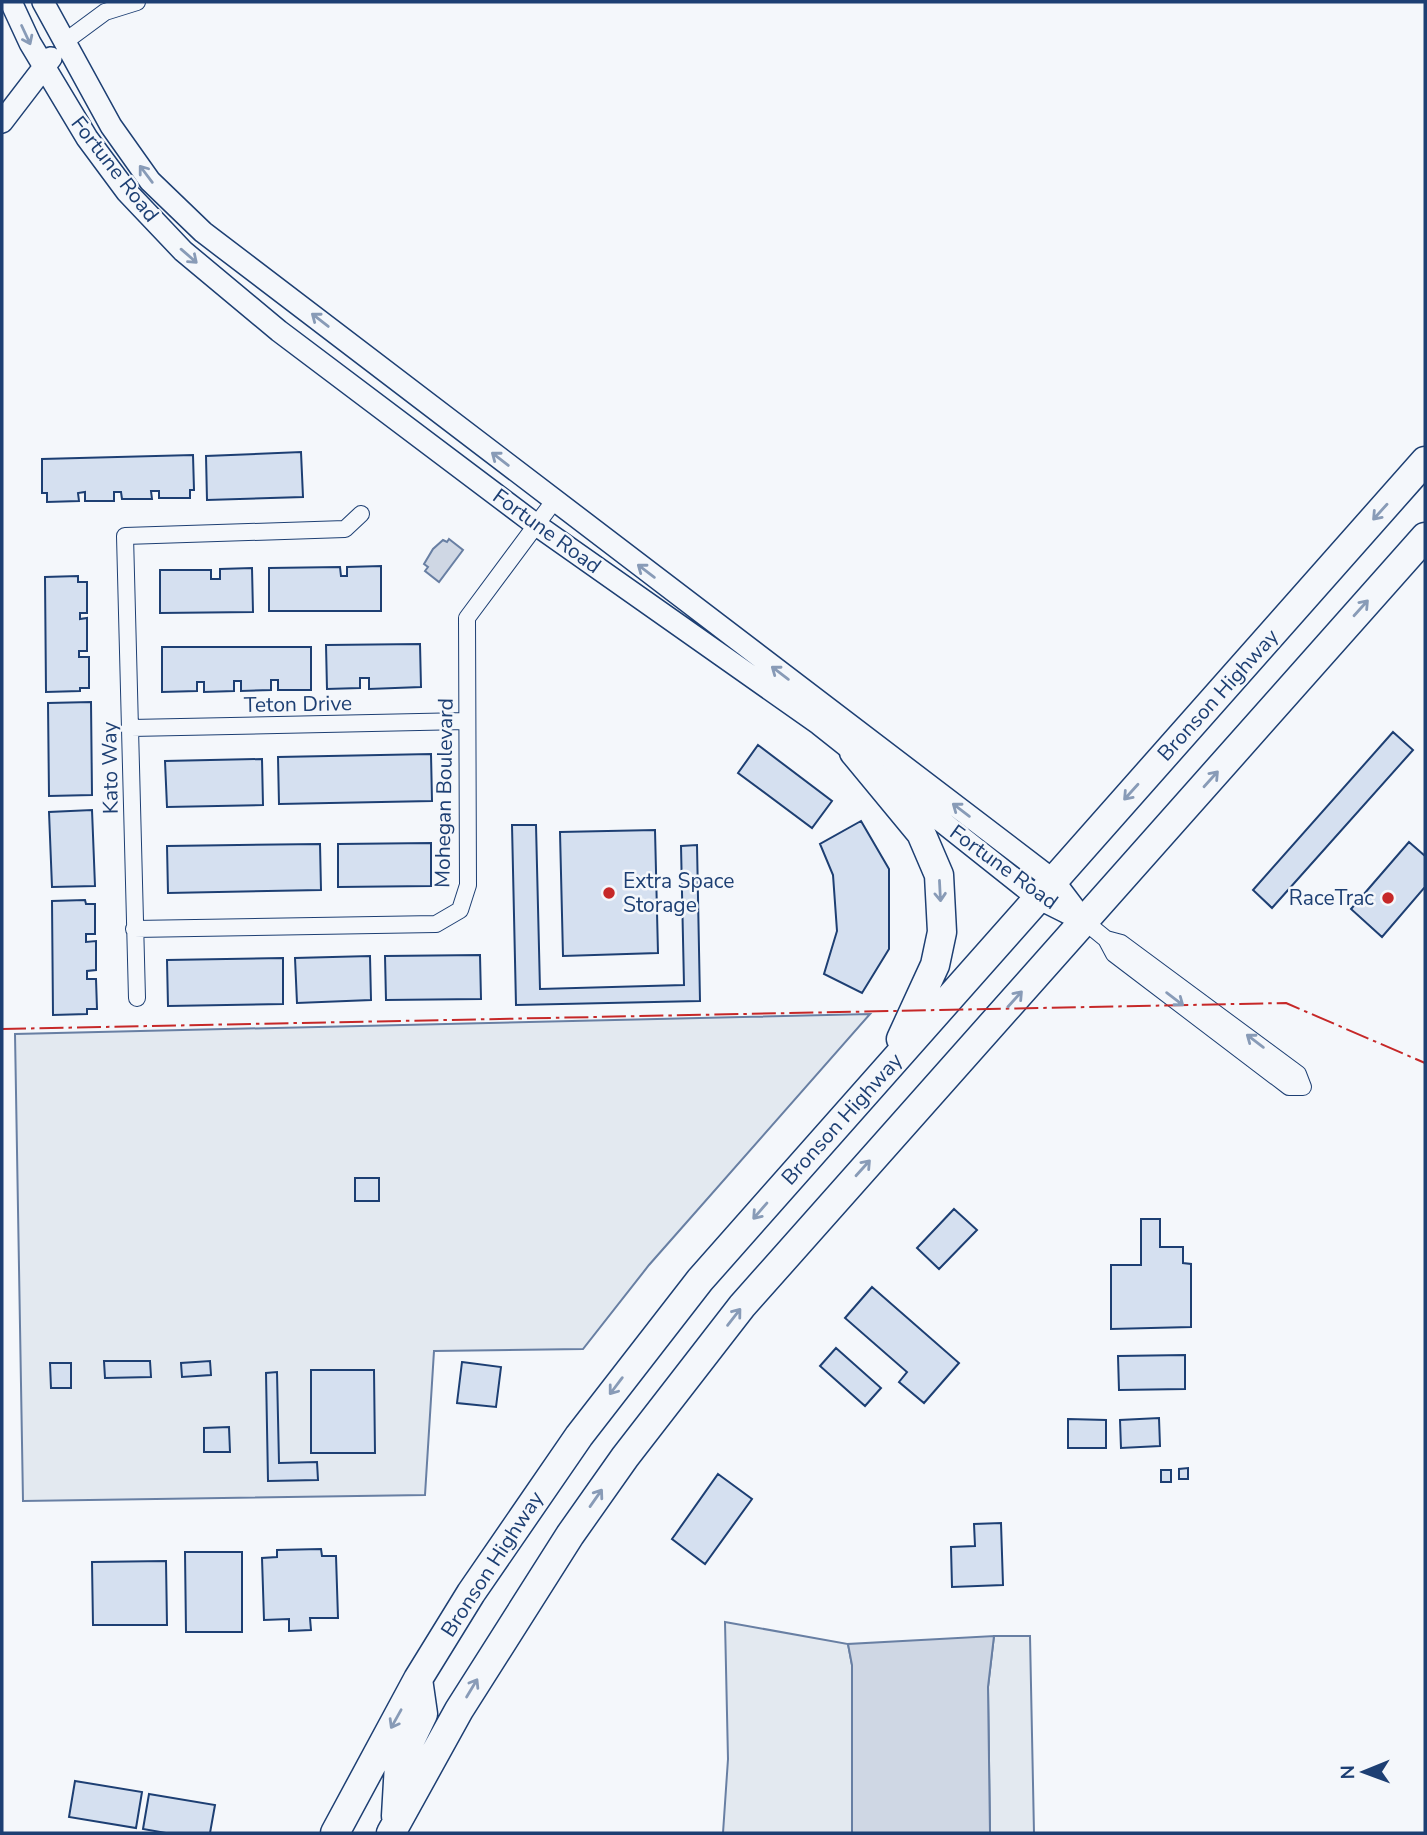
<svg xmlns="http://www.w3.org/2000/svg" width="1427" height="1835" font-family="'Nunito Sans',sans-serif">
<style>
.green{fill:#e3e9f0;stroke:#687fa3;stroke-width:2}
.water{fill:#cfd7e4;stroke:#687fa3;stroke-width:2}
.building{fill:#d5e0f0;stroke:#1d3f73;stroke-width:2}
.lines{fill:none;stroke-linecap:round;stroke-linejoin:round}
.street-casing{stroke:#1d3f73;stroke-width:18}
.secondary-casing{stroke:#1d3f73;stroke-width:24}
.highway-casing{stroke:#1d3f73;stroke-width:31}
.street{stroke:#f4f7fb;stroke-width:16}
.secondary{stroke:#f4f7fb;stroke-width:21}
.highway{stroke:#f4f7fb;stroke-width:28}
.power{stroke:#c62828;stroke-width:2;stroke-dasharray:24 5 3.5 5;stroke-linecap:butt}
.oneway{stroke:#889bb7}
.poi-dot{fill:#c62828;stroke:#f4f7fb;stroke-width:2.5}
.labels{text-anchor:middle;stroke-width:5;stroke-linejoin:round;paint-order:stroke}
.street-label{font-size:21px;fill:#1d3f73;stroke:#f4f7fb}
.poi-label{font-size:21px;fill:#1d3f73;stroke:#f4f7fb;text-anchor:start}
</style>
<rect width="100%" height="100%" fill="#f4f7fb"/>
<path class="green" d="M870,1014L649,1265L583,1349L434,1351L425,1495L23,1501L15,1034Z
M725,1622L848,1644L852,1665V1833H723L728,1759Z
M994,1636H1030L1034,1833H990L988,1687Z"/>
<path class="water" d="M449,539L463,550L439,582L425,571L428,567L424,564L433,549L443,540L447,542Z
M994,1636L988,1687L990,1833H852V1665L848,1644Z"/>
<path class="building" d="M301,452L303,497L207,500L206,456Z
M193,455L194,490H190V498H159V491H151L152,499H122L121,492H114V501H85V492L78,493L79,501L47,502V493H42V459Z
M381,566V611H269V568L340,567L341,576H347V567Z
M252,568L253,612L160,613V570H211V579H220V569Z
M78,576V582H87V613H80V619L87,618V651H79V657H89V688H80V691L46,692L45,577Z
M420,644L421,687L369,689V678H360V688L327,689L326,645Z
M162,647H311V690H278V680H271V690L241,691V681H234V691L204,692V682H197V691L162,692Z
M91,702L92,795L49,796L48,703Z
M1393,732L1413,750L1272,908L1253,890Z
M758,745L832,801L812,828L738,773Z
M431,754L432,801L279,804L278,757Z
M262,759L263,805L167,807L165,761Z
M92,810L95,886L52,887L49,812Z
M861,821L889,869V949L862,993L824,974L837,931L833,875L820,844Z
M512,825H536L540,989L684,985L681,846L697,845L700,1001L516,1005Z
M655,830L658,953L563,956L560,832Z
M1409,842L1425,856V887L1382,937L1351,909Z
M431,843V886L338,887V844Z
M320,844L321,890L168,893L167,846Z
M85,900L86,904H95V934H86V942L96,941V970L87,971V979H96L97,1009H87V1014L53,1015L52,901Z
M480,955L481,999L386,1000L385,956Z
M370,956L371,1000L297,1003L295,958Z
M283,958V1004L168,1006L167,960Z
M355,1178H379V1201H355Z
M954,1209L977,1230L939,1269L917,1248Z
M1141,1219H1160V1247H1183V1263L1191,1264V1327L1111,1329V1265H1141Z
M872,1287L959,1363L924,1403L899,1382L907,1372L845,1318Z
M836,1348L881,1388L865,1406L820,1366Z
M1185,1355V1389L1119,1390L1118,1356Z
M104,1361H150L151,1377L105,1378Z
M210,1361L211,1375L182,1377L181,1363Z
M462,1362L501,1367L496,1407L457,1403Z
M50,1363H71V1388H51Z
M311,1370H374L375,1453H311Z
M277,1372L279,1463L317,1462L318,1480L268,1481L266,1373Z
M1159,1418L1160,1446L1121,1448L1120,1420Z
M1068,1419L1106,1420V1448H1068Z
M229,1427L230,1452H204V1428Z
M1188,1468V1479H1179V1469Z
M1161,1470H1171V1482H1161Z
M718,1474L752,1499L705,1564L672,1539Z
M1001,1523L1003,1585L952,1587L951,1547L975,1546L974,1524Z
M321,1549L322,1556H336L338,1618H310L311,1630L289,1631V1619L264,1620L262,1558L277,1557V1550Z
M185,1552H242V1632H186Z
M166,1561L167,1625H93L92,1562Z
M75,1781L142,1792L136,1828L69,1817Z
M149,1794L215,1805L210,1833H166L143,1829Z"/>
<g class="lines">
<defs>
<path id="street" d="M63,43L105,12L137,2
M131,728L466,721
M1084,921L1106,939L1114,954L1289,1087H1303L1298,1074L1121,943L1106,939
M134,929L436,924L460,910L468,885L467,618L554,501
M137,998L125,536L345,529L361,514"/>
<path id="secondary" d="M11,2L30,43L87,138L127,192L183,251L279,331L535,524L819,724L1038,898L1084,921
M43,2L111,126L150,181L203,232L1053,880L1081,917
M2,122L51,58"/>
<path id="highway" d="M854,752L921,833L939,875L942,932L935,965L901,1039
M396,1816L399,1764L423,1714L418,1679
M335,1833L418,1679L471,1593L579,1436L700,1280L1425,461
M391,1833L459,1710L570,1535L625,1457L742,1306L1425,537"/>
</defs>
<use href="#street" class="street-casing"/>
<use href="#secondary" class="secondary-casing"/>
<use href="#highway" class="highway-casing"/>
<use href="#street" class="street"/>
<use href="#secondary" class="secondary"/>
<use href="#highway" class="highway"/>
<path class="power" d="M2,1029L1286,1003L1425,1063"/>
</g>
<defs><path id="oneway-shaft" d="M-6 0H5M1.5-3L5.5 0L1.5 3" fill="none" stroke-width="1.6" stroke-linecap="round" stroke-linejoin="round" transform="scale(1.75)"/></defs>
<g class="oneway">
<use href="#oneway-shaft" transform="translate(26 35) rotate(65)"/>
<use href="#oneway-shaft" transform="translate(146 174) rotate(-127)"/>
<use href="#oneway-shaft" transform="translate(189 256) rotate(41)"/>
<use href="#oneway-shaft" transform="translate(320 320) rotate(-142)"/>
<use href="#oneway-shaft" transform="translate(500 459) rotate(-142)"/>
<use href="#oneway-shaft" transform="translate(1380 512) rotate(132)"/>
<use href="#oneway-shaft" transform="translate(646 571) rotate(-143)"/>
<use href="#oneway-shaft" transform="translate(1361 608) rotate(-48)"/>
<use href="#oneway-shaft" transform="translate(780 673) rotate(-143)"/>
<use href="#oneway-shaft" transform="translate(1211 779) rotate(-48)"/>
<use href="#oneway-shaft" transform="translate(1131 792) rotate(132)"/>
<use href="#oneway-shaft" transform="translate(961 810) rotate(-143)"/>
<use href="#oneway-shaft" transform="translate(940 891) rotate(87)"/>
<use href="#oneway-shaft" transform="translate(1015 999) rotate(-48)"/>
<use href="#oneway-shaft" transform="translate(1175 999) rotate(37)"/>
<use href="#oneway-shaft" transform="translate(1255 1041) rotate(-143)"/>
<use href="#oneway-shaft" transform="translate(863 1168) rotate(-48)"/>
<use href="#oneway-shaft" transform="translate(760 1211) rotate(131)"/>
<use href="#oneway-shaft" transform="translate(734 1317) rotate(-52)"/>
<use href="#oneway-shaft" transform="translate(616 1386) rotate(127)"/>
<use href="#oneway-shaft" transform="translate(596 1498) rotate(-55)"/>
<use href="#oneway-shaft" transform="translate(472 1688) rotate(-59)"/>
<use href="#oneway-shaft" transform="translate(396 1719) rotate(119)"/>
</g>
<g class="poi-dot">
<circle cx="609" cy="893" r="7"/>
<circle cx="1388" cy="898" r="7"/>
</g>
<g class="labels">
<g class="street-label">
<text transform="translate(115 169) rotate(52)" y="7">Fortune Road</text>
<text transform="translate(547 531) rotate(36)" y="7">Fortune Road</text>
<text transform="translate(1218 695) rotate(-48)" y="7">Bronson Highway</text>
<text transform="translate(298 704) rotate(-1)" y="7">Teton Drive</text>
<text transform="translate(110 768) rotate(-91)" y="7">Kato Way</text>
<text transform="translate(444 793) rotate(-89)" y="7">Mohegan Boulevard</text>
<text transform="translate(1004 867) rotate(36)" y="7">Fortune Road</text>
<text transform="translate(842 1119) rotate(-48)" y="7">Bronson Highway</text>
<text transform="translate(492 1564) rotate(-57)" y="7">Bronson Highway</text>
</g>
<g class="poi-label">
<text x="623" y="888">Extra Space<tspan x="623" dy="24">Storage</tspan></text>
<text x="1374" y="905" text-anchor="end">RaceTrac</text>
</g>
</g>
<rect width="1427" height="1835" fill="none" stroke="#1d3f73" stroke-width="7"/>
<g transform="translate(1364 1772) rotate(269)" stroke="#f4f7fb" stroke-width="5" paint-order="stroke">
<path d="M0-5L12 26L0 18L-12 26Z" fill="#1d3f73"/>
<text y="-10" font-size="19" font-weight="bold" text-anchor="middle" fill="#1d3f73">N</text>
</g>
</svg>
